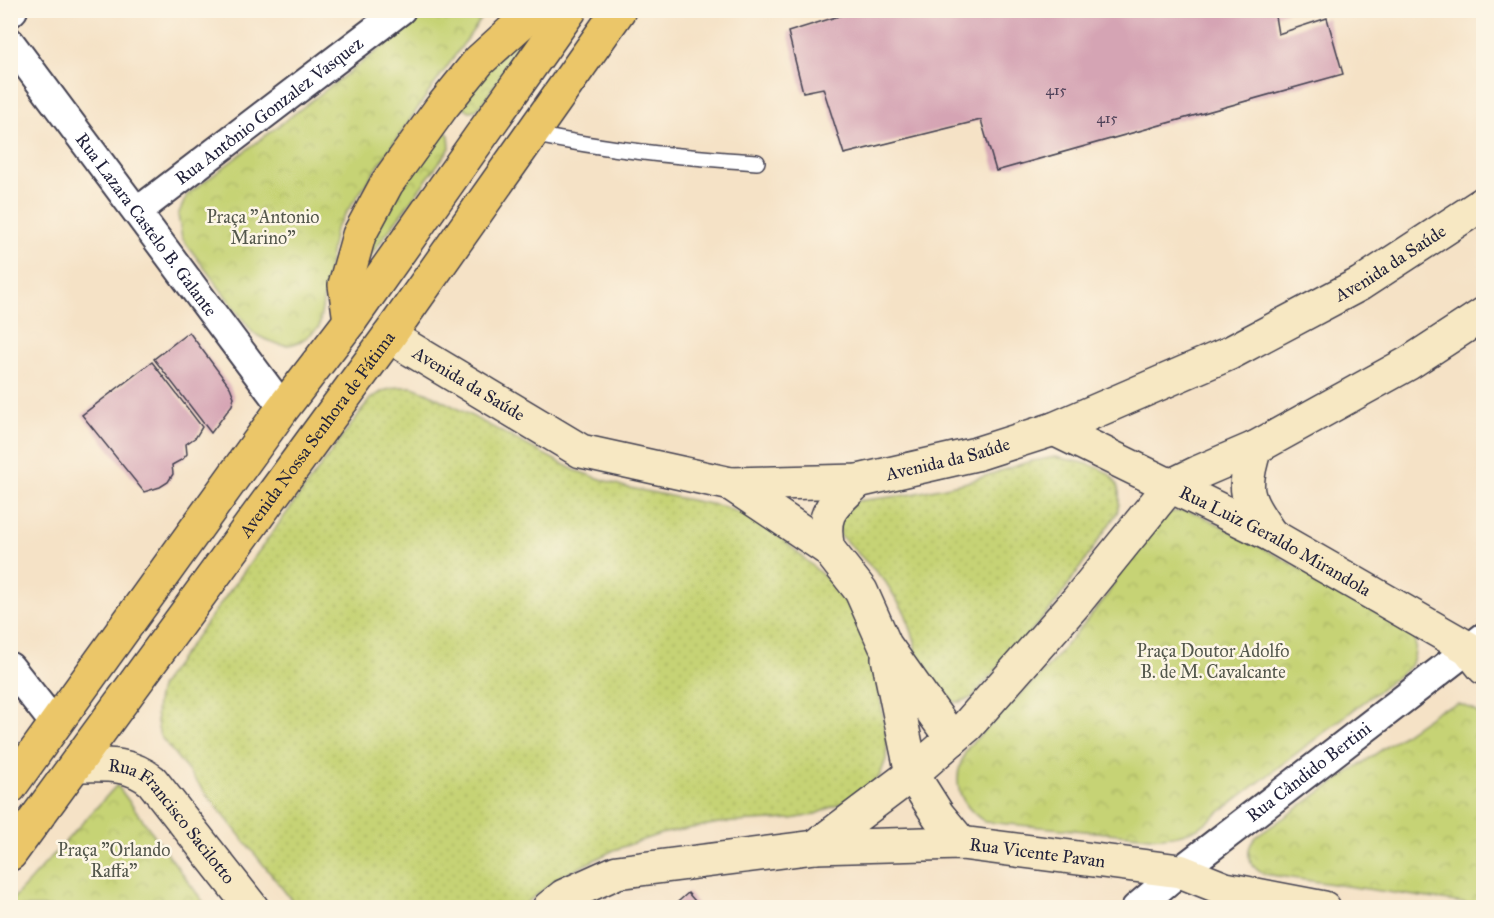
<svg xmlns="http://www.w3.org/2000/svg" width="1494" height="918" font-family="'IM FELL Great Primer',serif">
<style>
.grass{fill:url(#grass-dots);stroke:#747a58;stroke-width:1.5}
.park{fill:url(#park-crowns);stroke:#747a58;stroke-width:1.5}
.building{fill:#d5a4b4}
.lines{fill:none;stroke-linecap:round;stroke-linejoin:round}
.lane-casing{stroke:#423f50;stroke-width:18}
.street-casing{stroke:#423f50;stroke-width:32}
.secondary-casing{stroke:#423f50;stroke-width:36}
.primary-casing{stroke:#423f50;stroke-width:36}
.lane{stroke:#fff;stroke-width:15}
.street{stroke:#fff;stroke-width:28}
.secondary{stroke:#f7e8c3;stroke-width:33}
.primary{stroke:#ebc669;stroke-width:33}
.labels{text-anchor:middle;stroke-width:5;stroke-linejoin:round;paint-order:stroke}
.number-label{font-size:15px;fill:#4f4259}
.street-label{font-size:18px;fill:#22223b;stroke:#fcf5e5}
.park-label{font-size:18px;fill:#53574c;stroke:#fcf5e5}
</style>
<defs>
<pattern id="grass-dots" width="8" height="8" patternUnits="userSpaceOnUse" patternTransform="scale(1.5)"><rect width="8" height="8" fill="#c6d374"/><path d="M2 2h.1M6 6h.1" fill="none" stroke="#aab565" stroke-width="1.8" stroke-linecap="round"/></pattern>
<pattern id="park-crowns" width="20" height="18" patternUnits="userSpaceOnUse" patternTransform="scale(1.5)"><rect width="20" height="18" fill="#c6d374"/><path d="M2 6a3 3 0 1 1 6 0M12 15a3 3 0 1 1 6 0" fill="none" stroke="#aab565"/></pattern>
</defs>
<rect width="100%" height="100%" fill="#fcf5e5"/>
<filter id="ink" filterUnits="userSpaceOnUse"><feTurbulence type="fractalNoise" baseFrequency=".0167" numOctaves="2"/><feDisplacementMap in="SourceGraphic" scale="12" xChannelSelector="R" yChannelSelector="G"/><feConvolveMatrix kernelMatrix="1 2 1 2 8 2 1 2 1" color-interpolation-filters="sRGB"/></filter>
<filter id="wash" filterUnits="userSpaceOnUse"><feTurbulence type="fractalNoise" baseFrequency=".008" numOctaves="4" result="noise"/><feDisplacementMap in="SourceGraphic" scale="24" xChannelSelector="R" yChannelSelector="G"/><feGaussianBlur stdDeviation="1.35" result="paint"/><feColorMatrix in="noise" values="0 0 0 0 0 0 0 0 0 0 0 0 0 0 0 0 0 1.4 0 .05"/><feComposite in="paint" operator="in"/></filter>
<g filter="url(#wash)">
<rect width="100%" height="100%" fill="#f5e2c6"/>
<path class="grass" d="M398,387H412L426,392L574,470L625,487L725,507L767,525L849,599L874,656L887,743L886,759L880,775L870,787L856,797L813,815L792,819L719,823L660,834L614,850L557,879L521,907L298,908L160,736C155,717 155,704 161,685L370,399L383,391Z
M1055,457C1088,464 1130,467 1117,513L1056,603L971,698L960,702H948L936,698L915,670V641L905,613L885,581L840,535L838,521L856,501L907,495L964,483L1028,462Z"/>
<path class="park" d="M430,11H487L429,92L335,229L319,327C293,350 284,350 253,333L182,238L178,215L187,195Z
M544,14L481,105L476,110L469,111L461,105L482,68Z
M443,130L449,135L450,148L356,275L395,180Z
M1185,511L1199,514L1413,629C1417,643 1416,653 1411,666L1200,827C1183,835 1170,838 1151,837L985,822C955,802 950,777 969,746L1047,668L1106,597L1146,527L1158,518L1171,512Z
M1458,704C1469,706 1476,710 1483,719V906L1264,874C1247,866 1244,850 1256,837L1439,710Z
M117,785L207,907H11V901Z"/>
<g id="blocks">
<path class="building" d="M858,10H1290L1275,16L1278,34L1327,18L1343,74L996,171L981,120L844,154L823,88L803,92L788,32Z
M189,332L230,387L234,397L232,405L211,433L154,359Z
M152,362L202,427L196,437L186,444L187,454L183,459L172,465L173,474L168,482L160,487L144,492L82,415Z
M688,893L701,908H671Z"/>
</g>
</g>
<g filter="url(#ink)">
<use href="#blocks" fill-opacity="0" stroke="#423f50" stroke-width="1.5"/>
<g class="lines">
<defs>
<path id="lane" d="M531,134C608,150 679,157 757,162"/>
<g id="street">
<path d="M10,13L13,10"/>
<path id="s1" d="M10,42L283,408"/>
<path id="s2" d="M138,211L401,10"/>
<path d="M10,667L55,724"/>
<path id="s3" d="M1136,908L1180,871L1484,637"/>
</g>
<g id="secondary">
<path id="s4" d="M389,336L581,451L731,484L858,481L976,454L1054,429L1230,353L1360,284L1484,203"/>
<path id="s5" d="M1054,429L1271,535L1468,648L1484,668"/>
<path d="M1255,448C1241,492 1246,498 1271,535"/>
<path d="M731,484L828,549L861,591L885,645L952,739"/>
<path d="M828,549C820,511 833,506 858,481"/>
<path d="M888,658L912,774L938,815L961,843"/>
<path id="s6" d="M76,765C104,765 129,762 152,781L252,908"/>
<path d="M815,847L912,774L967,726L1077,601L1170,486L1199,472L1255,448L1409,363L1484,314"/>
<path id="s7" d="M549,908L564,896L617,872L815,847L961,843L1180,871L1225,889L1324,908"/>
</g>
<g id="primary">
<path d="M350,321L345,285L359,235L387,183L441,108L479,61L521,23L539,10"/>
<path d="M10,787L283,408L350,321L570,10"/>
<path id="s8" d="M10,854L389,336L619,10"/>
</g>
</defs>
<use href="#lane" class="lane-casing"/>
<use href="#street" class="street-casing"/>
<use href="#secondary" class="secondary-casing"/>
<use href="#primary" class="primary-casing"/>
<use href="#lane" class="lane"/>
<use href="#street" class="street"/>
<use href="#secondary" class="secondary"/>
<use href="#primary" class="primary"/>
</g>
</g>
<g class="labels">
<g class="number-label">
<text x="1056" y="95">415</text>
<text x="1107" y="123">415</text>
</g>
<g class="street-label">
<text dy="6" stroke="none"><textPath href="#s2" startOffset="165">Rua Antônio Gonzalez Vasquez</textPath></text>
<text dy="6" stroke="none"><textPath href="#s1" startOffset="228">Rua Lazara Castelo B. Galante</textPath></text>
<text dy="6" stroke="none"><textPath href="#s4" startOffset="1083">Avenida da Saúde</textPath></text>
<text dy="6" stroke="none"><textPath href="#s4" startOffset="93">Avenida da Saúde</textPath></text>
<text dy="6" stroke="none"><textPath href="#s8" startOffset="520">Avenida Nossa Senhora de Fátima</textPath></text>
<text dy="6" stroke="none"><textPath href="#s4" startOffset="597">Avenida da Saúde</textPath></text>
<text dy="6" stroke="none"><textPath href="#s5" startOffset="248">Rua Luiz Geraldo Mirandola</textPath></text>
<text dy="6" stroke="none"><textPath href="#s3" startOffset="220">Rua Cândido Bertini</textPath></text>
<text dy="6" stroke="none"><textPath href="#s6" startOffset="120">Rua Francisco Sacilotto</textPath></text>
<text dy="6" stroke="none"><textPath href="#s7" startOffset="500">Rua Vicente Pavan</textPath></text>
</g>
<g class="park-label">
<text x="263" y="223">Praça "Antonio<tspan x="263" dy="21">Marino"</tspan></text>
<text x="1213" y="657">Praça Doutor Adolfo<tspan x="1213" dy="21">B. de M. Cavalcante</tspan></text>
<text x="114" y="856">Praça "Orlando<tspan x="114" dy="21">Raffa"</tspan></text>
</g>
</g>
<rect width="1494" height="918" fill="none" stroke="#fcf5e5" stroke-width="36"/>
</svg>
